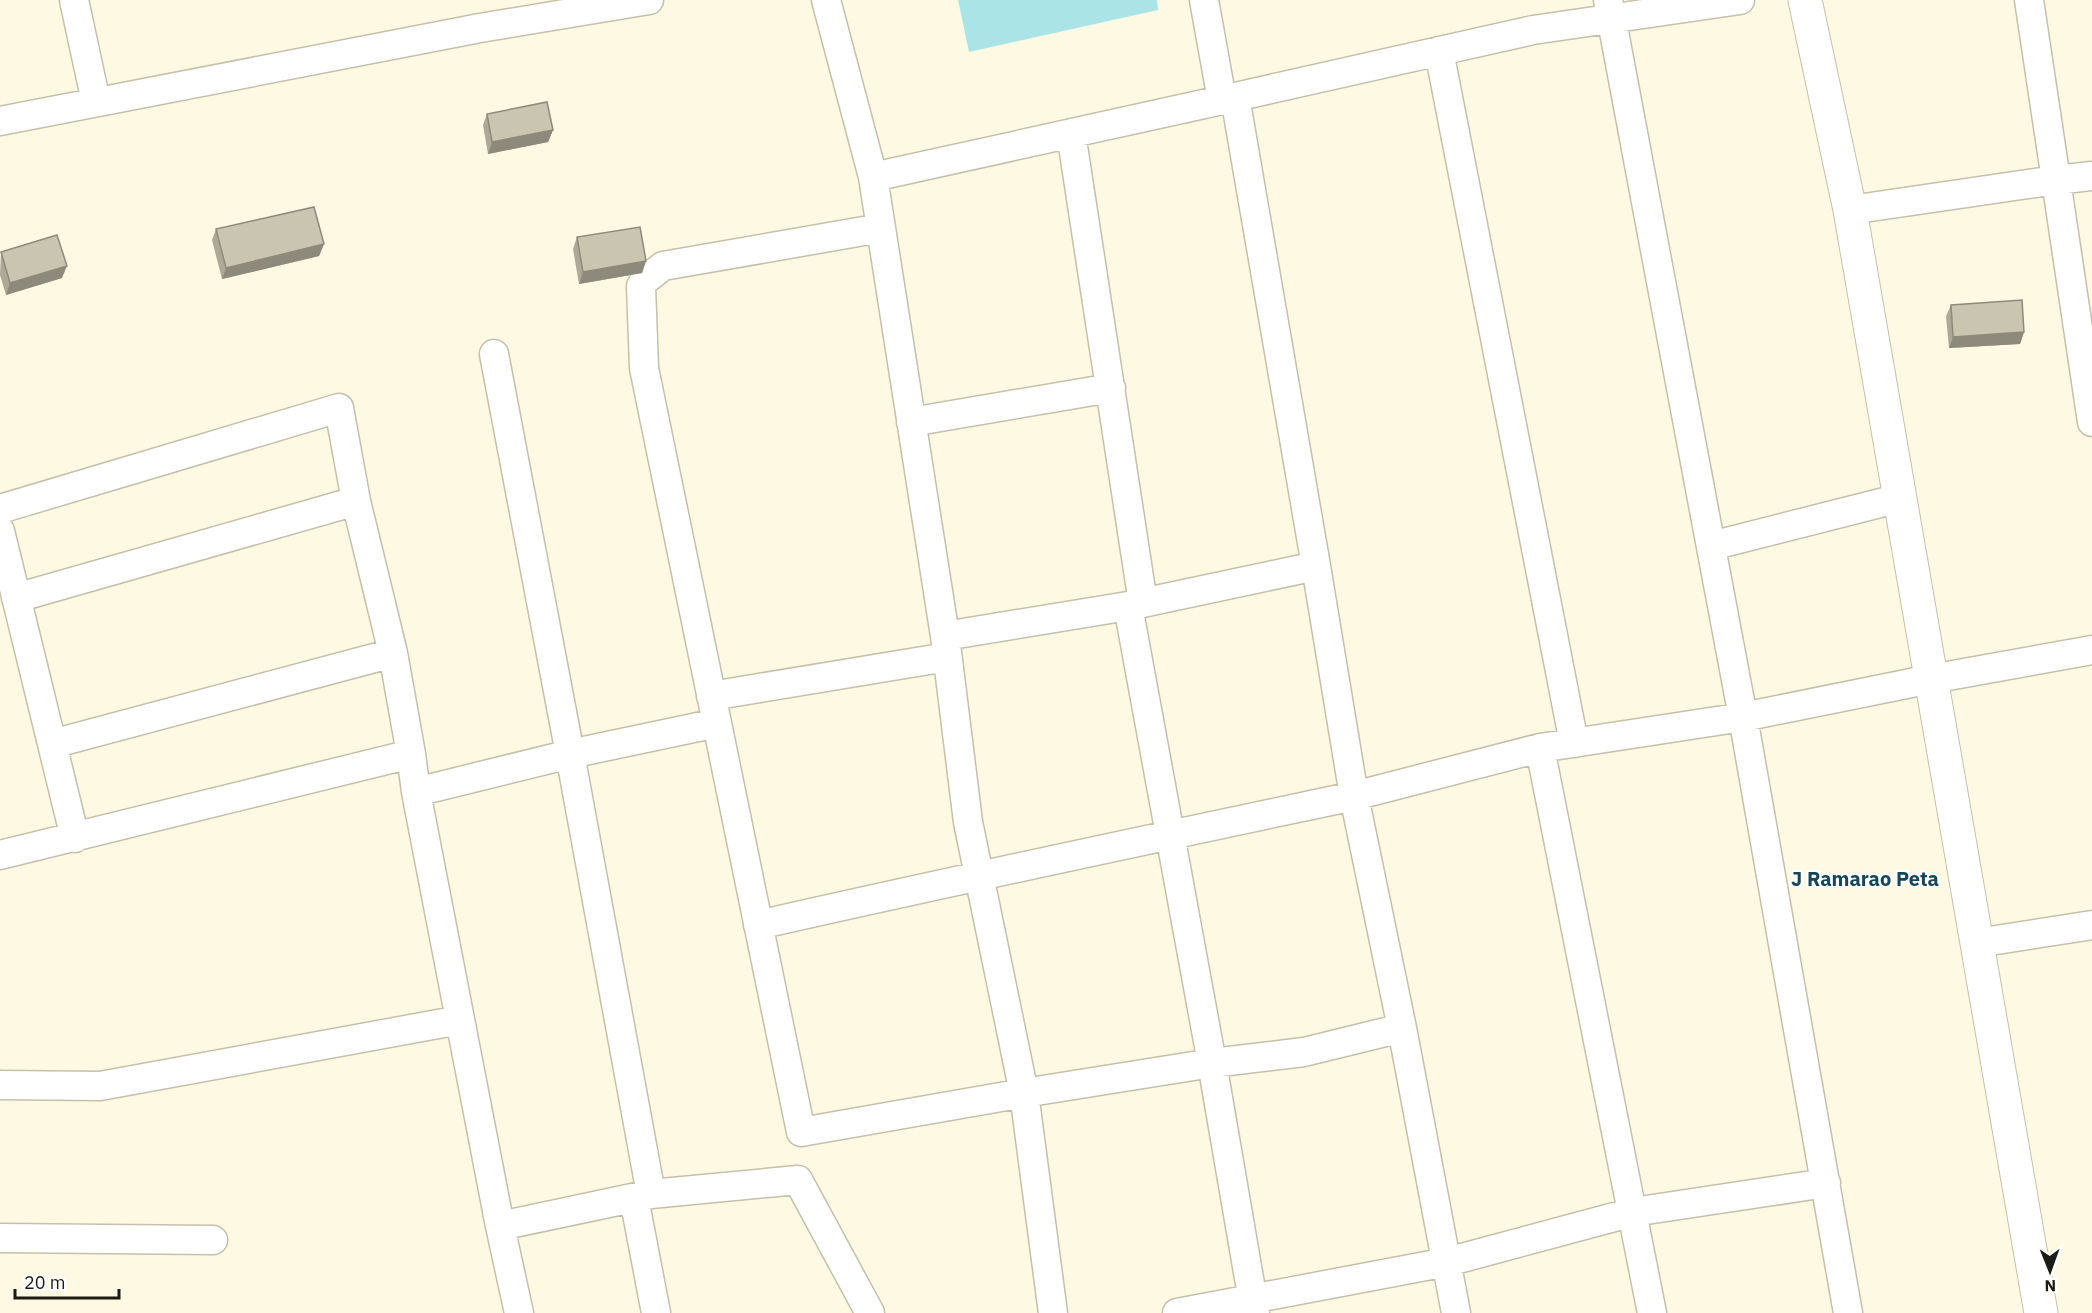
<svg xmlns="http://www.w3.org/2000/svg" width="2092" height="1313" font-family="'IBM Plex Sans',sans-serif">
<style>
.water{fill:#abe4e6}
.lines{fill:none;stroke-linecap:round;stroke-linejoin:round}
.minor-casing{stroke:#c4c0ac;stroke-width:31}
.tertiary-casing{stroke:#c4c0ac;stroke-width:35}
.minor{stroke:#fff;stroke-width:28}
.tertiary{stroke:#fff;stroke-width:33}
.wall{fill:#ada997}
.shaded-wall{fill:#8d8a7b}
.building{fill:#c9c5b0;stroke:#8d8a7b;stroke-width:1.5}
.labels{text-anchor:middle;stroke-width:4.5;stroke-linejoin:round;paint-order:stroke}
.neighbourhood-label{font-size:20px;font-weight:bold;fill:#154759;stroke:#fff}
</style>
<rect width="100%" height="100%" fill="#fdf9e3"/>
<path class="water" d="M958,0H1157L1158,10L969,52Z"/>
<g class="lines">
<defs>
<path id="minor" d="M74,0L96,102
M826,0L873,177L1222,100L1204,0
M1608,0L1743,717L1848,1313
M2029,0L2056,180L2092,176
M1439,51L1574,743
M1222,100L1533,30L1740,0
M0,121L480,28L649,0
M1071,133L1143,603
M873,177L945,636
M1850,210L2056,180L2092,422
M881,228L663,266L645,280L641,286L644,368L801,1132L1024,1093L1053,1313
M494,354L570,754L717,723
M911,422L1111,388
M0,509L339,408L356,501L393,653L411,754
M0,531L75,838
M1711,546L1900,498
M1316,566L1354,796L1540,748L1743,717L1931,679L2092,650
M16,598L356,501
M1128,606L945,636L968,822L1024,1093L1212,1063L1255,1313
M711,696L947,657
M52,744L393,653
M1540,748L1652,1313
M416,792L570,754L651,1194
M0,855L411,754L416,792L500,1226L519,1313
M758,925C956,880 1155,838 1354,796L1402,1028L1304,1052L1212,1063L1128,606L1316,566L1235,97
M1977,943L2092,925
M1402,1028L1456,1313
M0,1085L100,1086L460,1020
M634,1198L656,1313
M500,1226L651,1194L798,1180L870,1313
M0,1238L213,1240
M1177,1313L1447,1262L1633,1212L1826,1183"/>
<path id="tertiary" d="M1805,0L1850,210L2041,1313"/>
</defs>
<use href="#minor" class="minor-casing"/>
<use href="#tertiary" class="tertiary-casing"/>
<use href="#minor" class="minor"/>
<use href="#tertiary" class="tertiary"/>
</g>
<path class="wall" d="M487,114L553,130L548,142L488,154L483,125Z
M216,229L324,244L319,256L222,279L212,240Z
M577,237L646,261L642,273L579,284L573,249Z
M1,252L62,278L6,295L0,275Z
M1951,305L2024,332L2020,344L1949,348L1946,316Z"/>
<path class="shaded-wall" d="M553,130L548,142L488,154L492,142Z
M324,244L319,256L222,279L226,268Z
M646,261L642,273L579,284L583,272Z
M67,266L62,278L6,295L10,283Z
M2024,332L2020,344L1949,348L1953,337Z"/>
<path class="building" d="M547,102L553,130L492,142L487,114Z
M314,207L324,244L226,268L216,229Z
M640,227L646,261L583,272L577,237Z
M57,235L67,266L10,283L1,252Z
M2022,300L2024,332L1953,337L1951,305Z"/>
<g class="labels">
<g class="neighbourhood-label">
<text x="1865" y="886">J Ramarao Peta</text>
</g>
</g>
<g transform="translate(2050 1271) rotate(179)" stroke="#ffffff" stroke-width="4.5" paint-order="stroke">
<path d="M0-4.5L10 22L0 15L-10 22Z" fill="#1c1b13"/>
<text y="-9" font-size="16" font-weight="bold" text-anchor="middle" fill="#1c1b13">N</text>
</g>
<path d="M15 1289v9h104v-9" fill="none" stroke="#1c1b13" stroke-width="3"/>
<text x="24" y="1289" font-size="18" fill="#1c1b13" stroke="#ffffff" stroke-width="4.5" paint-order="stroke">20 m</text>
</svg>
